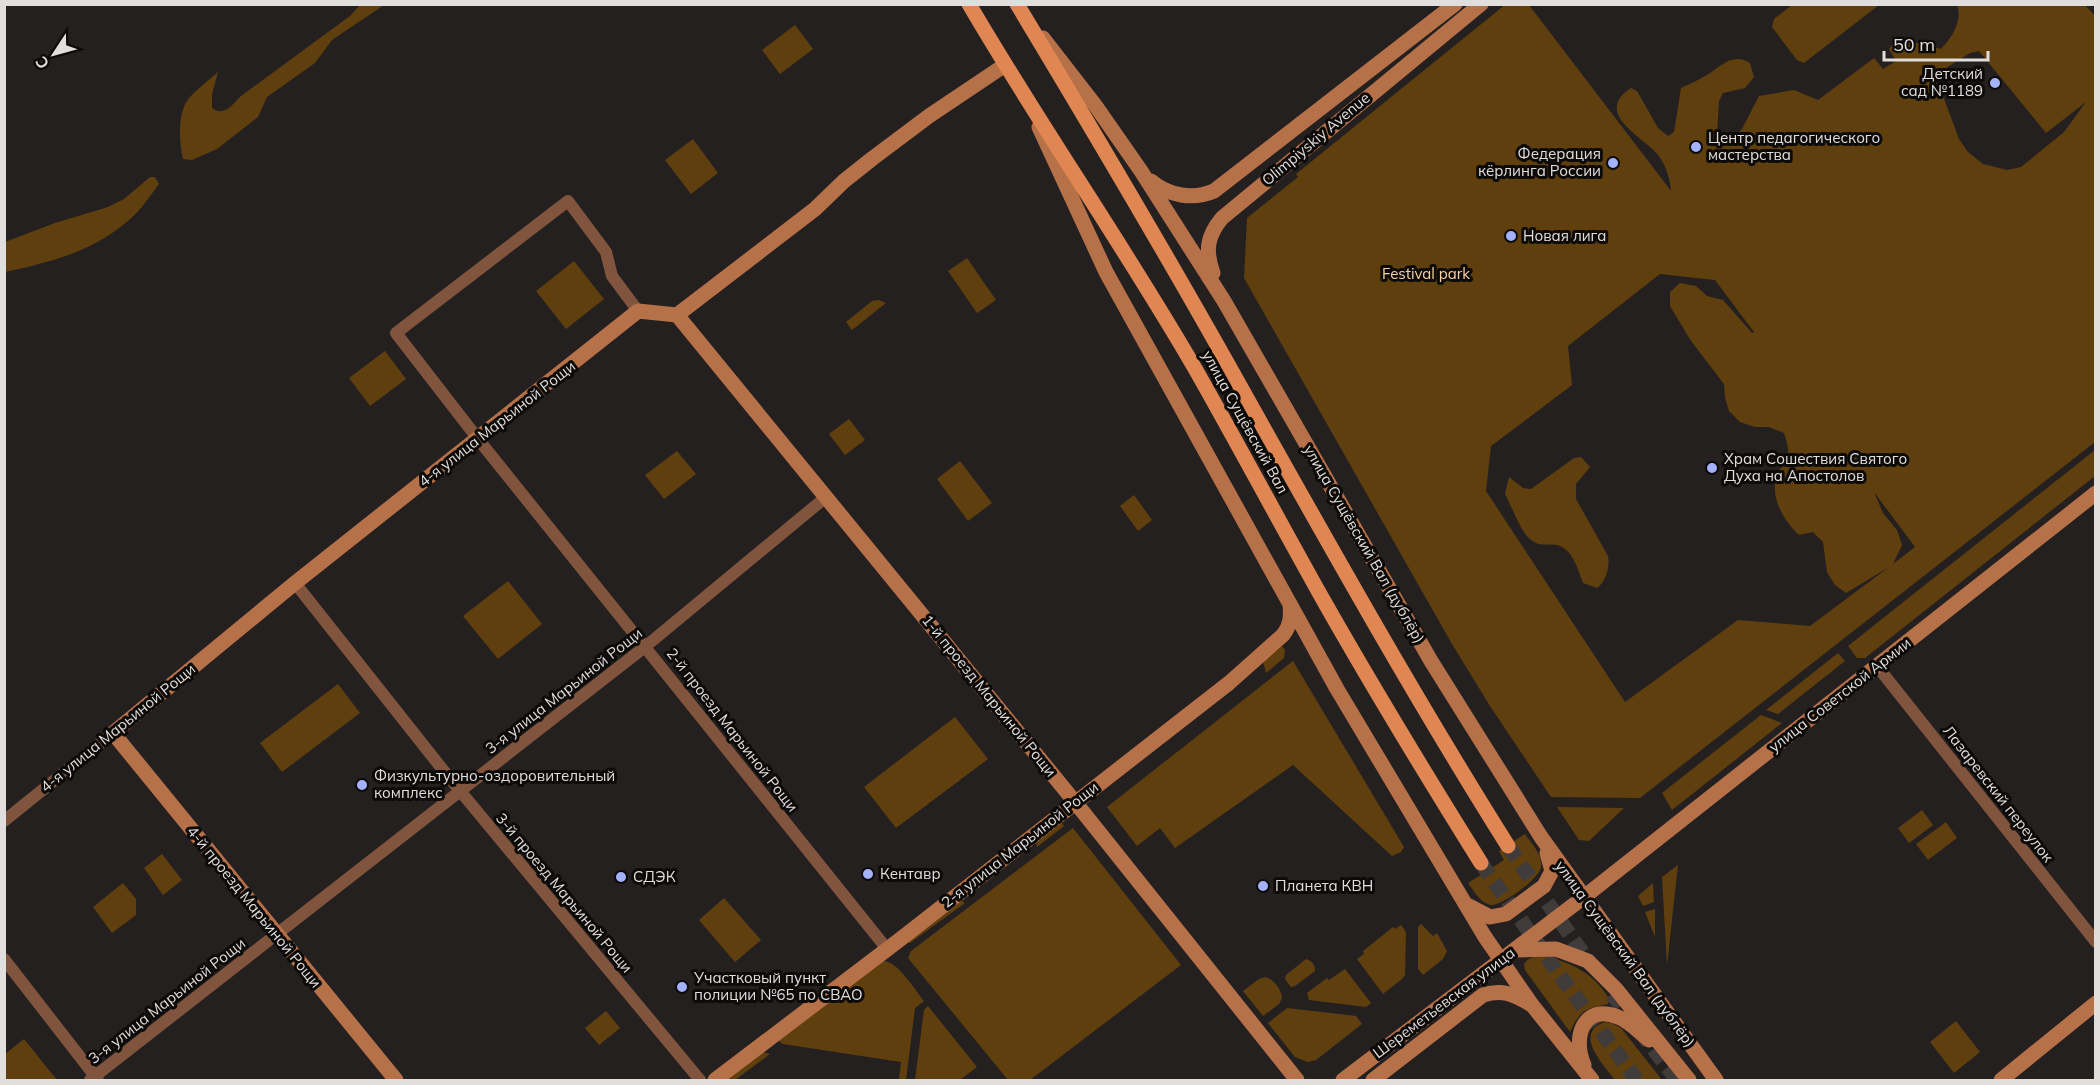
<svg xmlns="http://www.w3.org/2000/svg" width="2100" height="1085" font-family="Mulish,sans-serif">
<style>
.green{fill:#603f0f;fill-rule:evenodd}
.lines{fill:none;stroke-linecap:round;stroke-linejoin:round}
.primary-tunnel{stroke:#413c3c;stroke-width:15;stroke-dasharray:15 8;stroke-linecap:butt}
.street{stroke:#81553d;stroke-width:12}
.secondary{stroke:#b77149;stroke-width:15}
.primary{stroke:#e08652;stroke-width:15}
.poi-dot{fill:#a4b2fc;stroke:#0c0b0a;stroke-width:2}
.labels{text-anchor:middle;stroke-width:6;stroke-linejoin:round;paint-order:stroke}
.poi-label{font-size:15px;fill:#e1dede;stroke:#0c0b0a;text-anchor:start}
.street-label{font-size:15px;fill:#e1dede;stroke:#0c0b0a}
.park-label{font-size:15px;fill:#f8d1a4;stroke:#0c0b0a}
</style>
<rect width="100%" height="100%" fill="#252020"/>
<path class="green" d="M1506,4L1529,5L1671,191C1670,179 1666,166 1659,156C1644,137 1592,114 1631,88L1637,91L1658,128L1668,136L1674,132L1681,88C1689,84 1699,80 1707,75C1721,66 1733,52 1750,63L1754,77L1745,88L1723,93L1719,101L1717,134L1731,139L1742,129L1759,96L1794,90L1818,100L1874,58L1883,69L1896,61L1889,49L1897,38L1941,49C1952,38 1963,20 1957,5H2085L2095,16V442L1640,798L1551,797L1490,706L1452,644L1244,278L1247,218L1298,177L1296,174ZM1979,51L2046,133L2086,102L2064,132L2021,167L2007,170L1983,164L1968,152L1959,139L1940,88L1938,73L1970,53ZM1660,274L1715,280L1754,332L1752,333L1723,300L1707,296L1696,286L1680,283L1670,292V306L1691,341L1724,384L1725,398L1729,411L1740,422L1755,427H1769L1784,433C1787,442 1790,452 1787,461C1785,465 1780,468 1778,472C1768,495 1783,520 1799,535L1813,532L1823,542L1827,572L1835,585L1846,593L1889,567L1810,626L1738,620L1625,702L1486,491L1491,446L1572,385L1568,346ZM1874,492L1915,547L1893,564L1902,545L1897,530L1883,513Z
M360,5H384L332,40L315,63L267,97L258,117L217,149L192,160L183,159C179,142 177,113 189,98C197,89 209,80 218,72L212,94V108C224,117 232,105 241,96L350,16Z
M1792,5V4L1879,5L1804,63L1797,60L1772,27L1774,19Z
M795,25L813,49L780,74L762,50Z
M693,139L718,173L691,194L665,160Z
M150,177H155L159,184C150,196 141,210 129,220C92,252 51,262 5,272V242L55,223L108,207L124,199Z
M967,258L996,300L977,313L948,271Z
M574,261L604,299L566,329L536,291Z
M879,300L886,303L852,330L846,322L872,301Z
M385,351L406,379L370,406L349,378Z
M849,419L865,440L845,455L829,434Z
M2095,450V476L1865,658H1857L1848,646Z
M677,451L696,474L664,499L645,475Z
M1581,457L1590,467L1576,484V499L1608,556C1610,567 1606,582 1597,588L1583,583C1578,570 1573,549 1557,545C1546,543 1541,548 1530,539C1521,532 1511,505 1505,494L1509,477L1523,488L1531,489L1574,458Z
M960,461L992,503L968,521L937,479Z
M1134,495L1152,520L1138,531L1120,506Z
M508,581L542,624L498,659L463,616Z
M1282,646L1285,650L1284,658L1266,673L1263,662Z
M1838,653L1845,661L1778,714L1766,710Z
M1293,661L1404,847L1401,852L1392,856L1293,765L1175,848L1160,828L1137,846L1107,807Z
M338,684L360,713L282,772L260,743Z
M1761,715L1782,723L1672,810L1662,793Z
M955,717L988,759L896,828L864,787Z
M1557,807L1624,808L1589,841L1579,840Z
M1922,810L1933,825L1909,843L1898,828Z
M1061,822L1064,826L1037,847L1036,842Z
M1946,822L1957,838L1928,860L1916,844Z
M1073,828L1181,965L1030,1080H1008L908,958L911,951Z
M1525,834C1531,843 1543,855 1541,867C1540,878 1502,906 1491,905C1480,903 1474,891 1468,883L1504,860L1499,851Z
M162,854L182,880L163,895L144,868Z
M1678,865L1667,965L1662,877Z
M123,883L136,899V915L112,933L93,907Z
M1653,883L1654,902L1643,906L1638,896Z
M724,898L761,940L735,962L699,920Z
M960,900L965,903L910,943L907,942Z
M1655,909V937L1645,912Z
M1421,924L1433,936L1437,933L1447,951L1443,959L1423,975L1418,969V927Z
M1401,925L1406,932L1405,975L1402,979L1383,994L1357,959L1364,954L1363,951L1393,927L1395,929Z
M1544,956C1572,963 1594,973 1609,999L1608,1004C1585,1009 1580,1010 1570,1032L1525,970L1524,964C1529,956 1536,957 1544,956Z
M1306,959C1312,961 1315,964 1315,971L1295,986L1291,987L1285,979L1286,975Z
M883,961C898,961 915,990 924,1001L915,1008L906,1080H899L901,1062L783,1044L777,1040Z
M1345,969L1371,1003L1366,1007L1309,1000L1307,993L1327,978L1329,980Z
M1266,977C1274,980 1281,989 1282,998L1279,1004L1263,1016L1243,991L1259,979Z
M928,1006L977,1067L960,1080H915L924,1010Z
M1287,1008L1356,1016L1362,1024L1316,1060L1308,1062L1295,1057L1268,1023Z
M606,1011L620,1028L599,1045L585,1028Z
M1956,1021L1980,1052L1954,1073L1930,1042Z
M1605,1022L1612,1023L1621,1028L1662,1080H1615C1604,1065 1572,1033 1605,1022Z
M24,1039L57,1080H5V1054Z
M762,1052L770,1054L735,1080H727Z"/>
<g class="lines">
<path class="primary-tunnel" d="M1508,846L1591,965
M1481,863L1551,963L1637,1080
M1612,994L1677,1080"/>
<path class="street" d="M638,311L612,276L606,252L568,201L396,333L478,439L887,949
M295,583L451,780L700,1080
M1877,666L2096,942
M4,821L113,733
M4,959L98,1080
M90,1080L646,646L826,497"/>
<path class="secondary" d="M1043,38L1095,105L1141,171L1224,301L1431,661L1541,837L1716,1080
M1039,127L1106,272L1337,689L1485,937L1532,1005L1592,1080
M1151,181C1169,196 1193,200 1214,191L1455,4
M1213,273C1205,251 1207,236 1222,218L1481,4
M677,315L1075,802L1297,1080
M1467,905L1490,917L1506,914L1544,886L1552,871L1547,853
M1514,950L1556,949L1588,961L1616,989L1689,1080
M1584,1065C1572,1038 1583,1003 1618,1017C1629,1021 1639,1032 1649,1040
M396,1080L113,733L295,583L638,311L677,315L815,209L844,181L873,158L929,116L1005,65
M715,1080L898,941L1229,683L1283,635C1291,625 1291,616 1290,604
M1343,1080L1584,897L2096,493
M1373,1080L1483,995C1502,989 1513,994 1530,1004
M2001,1080L2096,1003"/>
<path class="primary" d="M969,4C1042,129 1125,247 1197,372C1239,446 1279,521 1321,596C1372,686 1426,775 1481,863
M1017,4C1088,122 1158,240 1225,359C1317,523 1408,687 1508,846"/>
</g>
<g class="poi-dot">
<circle cx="1995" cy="83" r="6"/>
<circle cx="1696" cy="147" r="6"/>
<circle cx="1613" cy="163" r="6"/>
<circle cx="1511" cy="236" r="6"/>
<circle cx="1712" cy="468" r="6"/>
<circle cx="362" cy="785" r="6"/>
<circle cx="868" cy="874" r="6"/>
<circle cx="621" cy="877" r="6"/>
<circle cx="1263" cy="886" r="6"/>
<circle cx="682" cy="987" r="6"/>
</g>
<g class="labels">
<g class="poi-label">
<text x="1983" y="79" text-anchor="end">Детский<tspan x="1983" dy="17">сад №1189</tspan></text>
<text x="1708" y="143">Центр педагогического<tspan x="1708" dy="17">мастерства</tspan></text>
<text x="1601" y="159" text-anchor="end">Федерация<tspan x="1601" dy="17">кёрлинга России</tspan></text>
<text x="1523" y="241">Новая лига</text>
<text x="1724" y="464">Храм Сошествия Святого<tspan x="1724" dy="17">Духа на Апостолов</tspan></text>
<text x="374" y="781">Физкультурно-оздоровительный<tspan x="374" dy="17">комплекс</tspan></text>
<text x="880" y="879">Кентавр</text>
<text x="633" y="882">СДЭК</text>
<text x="1275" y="891">Планета КВН</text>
<text x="694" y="983">Участковый пункт<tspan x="694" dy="17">полиции №65 по СВАО</tspan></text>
</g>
<g class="street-label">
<text transform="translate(1316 139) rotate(-40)" y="5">Olimpiyskiy Avenue</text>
<text transform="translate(1245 422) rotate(61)" y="5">улица Сущёвский Вал</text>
<text transform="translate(497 424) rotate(-38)" y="5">4-я улица Марьиной Рощи</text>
<text transform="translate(1364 544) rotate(60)" y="5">улица Сущёвский Вал (дублёр)</text>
<text transform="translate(564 691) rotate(-38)" y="5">3-я улица Марьиной Рощи</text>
<text transform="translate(1840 695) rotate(-38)" y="5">улица Советской Армии</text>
<text transform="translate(989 696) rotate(51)" y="5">1-й проезд Марьиной Рощи</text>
<text transform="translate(118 728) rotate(-39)" y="5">4-я улица Марьиной Рощи</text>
<text transform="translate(732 730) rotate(52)" y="5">2-й проезд Марьиной Рощи</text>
<text transform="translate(1998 794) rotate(52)" y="5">Лазаревский переулок</text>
<text transform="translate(1020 845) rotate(-38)" y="5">2-я улица Марьиной Рощи</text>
<text transform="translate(564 893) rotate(50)" y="5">3-й проезд Марьиной Рощи</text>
<text transform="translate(254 907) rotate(51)" y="5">4-й проезд Марьиной Рощи</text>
<text transform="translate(1625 954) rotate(54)" y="5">улица Сущёвский Вал (дублёр)</text>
<text transform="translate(167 1001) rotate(-38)" y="5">3-я улица Марьиной Рощи</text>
<text transform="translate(1444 1003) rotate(-37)" y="5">Шереметьевская улица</text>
</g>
<g class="park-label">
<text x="1426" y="279">Festival park</text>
</g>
</g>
<rect width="2100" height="1085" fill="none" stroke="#e1dede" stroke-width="12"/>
<g transform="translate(54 54) rotate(234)" stroke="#0c0b0a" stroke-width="4.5" paint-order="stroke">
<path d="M0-4.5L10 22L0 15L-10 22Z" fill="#e1dede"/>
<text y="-9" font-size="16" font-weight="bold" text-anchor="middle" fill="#e1dede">С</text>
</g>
<path d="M1884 51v9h104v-9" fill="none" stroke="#e1dede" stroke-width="3"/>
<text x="1893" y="51" font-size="18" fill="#e1dede" stroke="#0c0b0a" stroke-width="4.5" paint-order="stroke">50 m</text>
</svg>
